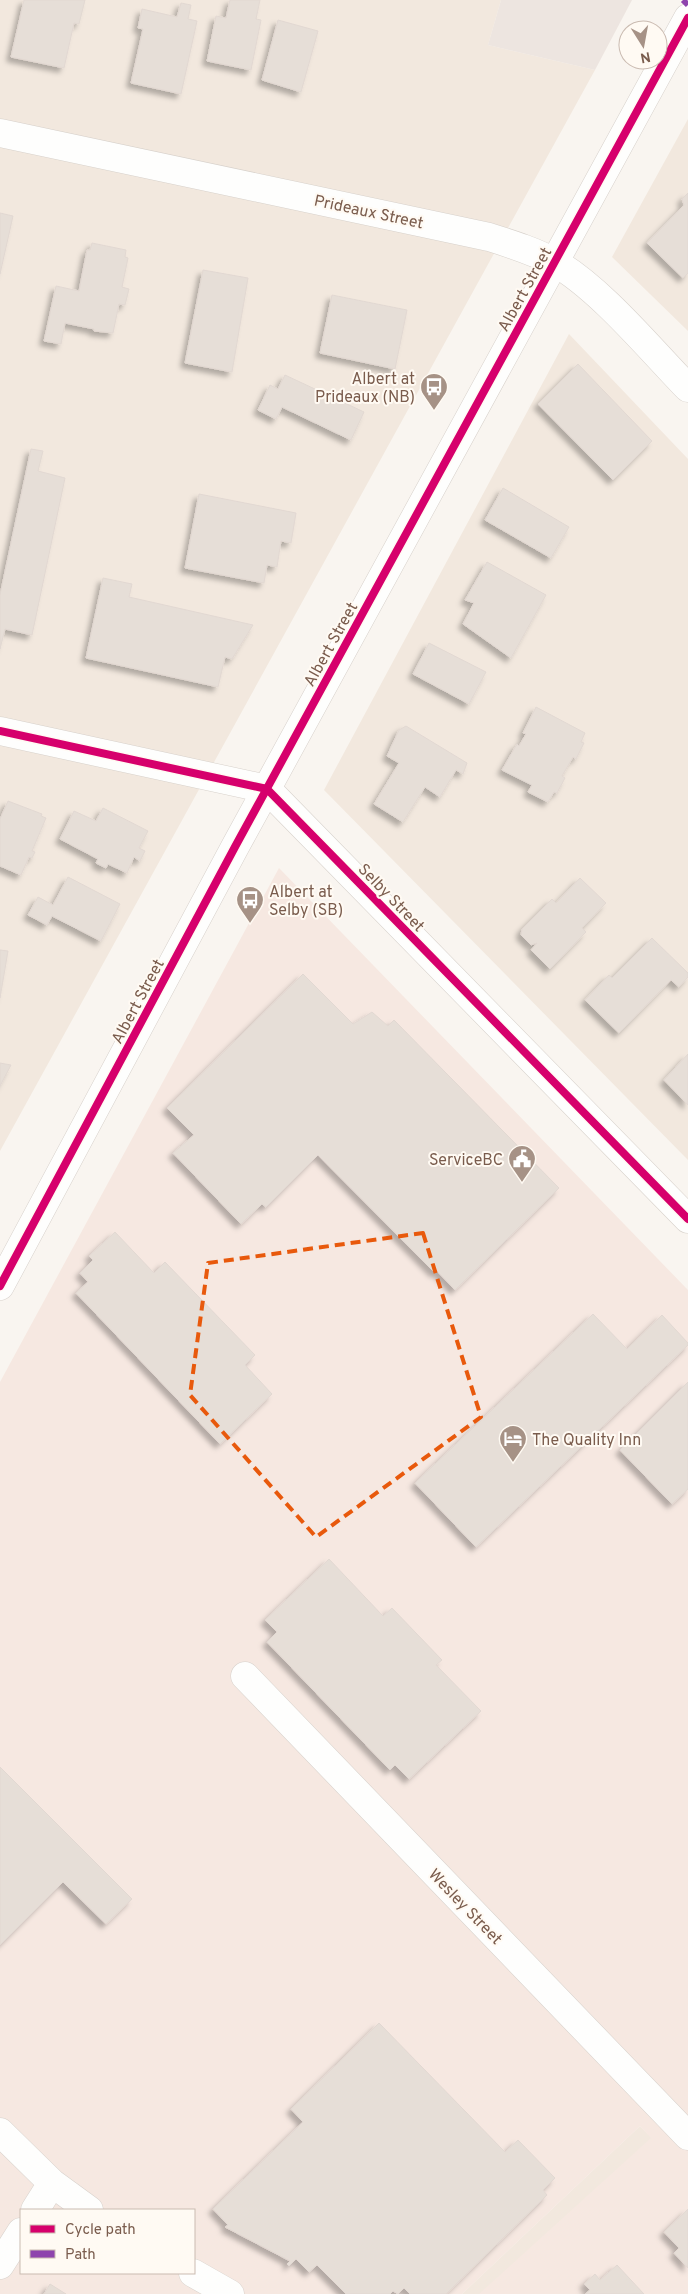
<svg xmlns="http://www.w3.org/2000/svg" width="688" height="2294" font-family="Overpass,sans-serif">
<style>
.residential{fill:#f2e8de}
.commercial{fill:#f6e8e1;fill-rule:evenodd}
.industrial{fill:#ede5e0}
.building{fill:#e6ded7;stroke:#e2d8d2;filter:url(#shadow)}
.lines{fill:none;stroke-linecap:round;stroke-linejoin:round}
.minor-casing{stroke:#d7d1cb;stroke-width:29}
.minor{stroke:#fefefd;stroke-width:28}
.quiet{stroke:#8e44ad;stroke-width:6;stroke-dasharray:12 6;stroke-linecap:butt}
.cycleway-casing{stroke:#fffaf3;stroke-width:11}
.cycleway{stroke:#d6006c;stroke-width:8}
.marked{fill:none;stroke:#e8590c;stroke-width:4;stroke-dasharray:10 6;stroke-linejoin:round}
.labels{text-anchor:middle;stroke-width:4;stroke-linejoin:round;paint-order:stroke}
.street-label{font-size:16px;fill:#7a5c4d;stroke:#fffaf3}
.poi-label{font-size:16px;fill:#7a5c4d;stroke:#fffaf3;text-anchor:end}
</style>
<defs>
<filter id="shadow"><feDropShadow dx="-4.5" dy="4.5" stdDeviation="2.5" flood-color="#0004"/></filter>
</defs>
<rect width="100%" height="100%" fill="#f9f5f0"/>
<path class="residential" d="M0,0H501L488,45L595,70L0,1151Z
M688,119V331L612,257Z
M569,334L688,459V1160L324,790Z
M640,2126L688,2176V2294H462Z"/>
<path class="commercial" d="M279,868L688,1290V2294H479L651,2138L640,2126L462,2294H0V1382ZM21,2210H194V2273H21Z"/>
<path class="industrial" d="M501,0H632L595,70L488,45Z"/>
<path class="building" d="M24,0H85L79,24L74,23L64,68L11,57Z
M230,0H260L256,19L261,20L251,70L207,61L216,16L226,18Z
M181,3L191,5L188,19L197,21L181,94L131,83L143,29L138,28L142,9L177,17Z
M278,20L318,31L301,92L262,80Z
M688,193V273L683,278L647,243L684,205L682,199Z
M0,213L13,216L0,274Z
M92,243L126,250L125,257L128,258L122,287L129,289L125,305L119,304L113,333L94,331V329L65,323L61,344L44,341L56,286L79,291L87,250H90Z
M203,270L248,278L232,372L185,363Z
M332,295L407,310L395,369L320,353Z
M578,364L652,441L613,480L538,404Z
M285,375L364,412L351,440L282,407L276,419L258,410L270,385L278,389Z
M31,449L43,451L38,471L65,478L32,635L5,629L0,649V595Z
M503,488L569,527L551,558L485,520Z
M199,494L296,513L291,543L281,541L277,567L267,565L264,583L185,568Z
M487,562L546,595L511,658L463,624L474,603L465,600Z
M103,578L132,584L129,597L253,625L232,659L225,657L218,687L86,658Z
M429,643L486,672L469,704L413,674Z
M536,707L585,733L581,742L584,743L576,759L573,757L562,776L565,778L557,793L554,792L548,802L528,792L532,785L502,770L517,744L519,746L526,734L523,733Z
M406,726L467,763L463,774L456,770L440,797L425,787L403,822L374,804L399,763L387,756L399,730Z
M8,801L42,814L41,816L46,818L32,851L35,852L32,858L29,857L21,875L0,866V819Z
M103,808L148,831L139,848L145,851L140,861L134,857L127,873L108,864L106,868L96,863L98,859L60,839L74,811L96,821Z
M68,877L120,904L101,941L52,916L47,925L28,915L38,897L53,905Z
M580,878L606,903L582,928L586,932L550,969L531,950L537,943L531,945L521,935L522,929L552,899L556,903Z
M652,938L688,973V977L679,987L671,980L619,1033L585,1000L609,975L612,978Z
M0,950L8,951L0,998Z
M303,974L353,1024L372,1012L388,1026L394,1020L559,1188L455,1290L437,1271L435,1273L318,1155L266,1207L262,1204L241,1224L173,1153L194,1135L167,1108Z
M688,1054V1105L664,1080Z
M0,1063L11,1065L0,1086Z
M115,1232L154,1273L165,1262L255,1355L245,1365L272,1394L220,1444L76,1293L88,1282L80,1273L93,1260L89,1256Z
M593,1314L627,1349L662,1315L688,1343V1345L476,1547L415,1483Z
M688,1382V1489L672,1504L620,1450Z
M329,1559L383,1616L392,1608L442,1660L436,1665L481,1711L409,1779L395,1765L390,1770L267,1642L277,1632L265,1620Z
M0,1767L132,1899L106,1924L63,1882L0,1945Z
M379,2023L505,2152L518,2140L555,2178L543,2190L547,2195L446,2294H410L404,2288L398,2294L393,2291L390,2294H346L317,2265L309,2272L296,2259L289,2266L287,2264L290,2261L225,2227L228,2225L213,2209L303,2122L291,2109Z
M688,2209V2268L674,2253L679,2248L664,2232Z
M617,2265L644,2294H585L590,2290L584,2284L595,2274L600,2280Z
M50,2284L66,2294H44Z"/>
<g class="lines">
<defs>
<path id="minor" d="M0,133L489,237C511,244 534,251 554,262C600,288 650,349 688,388
M0,731L267,789L688,1219
M0,1286L236,845L688,18
M245,1676L688,2136
M0,2132L52,2183L89,2210
M35,2210L52,2183
M0,2265L21,2232
M193,2273L230,2294"/>
</defs>
<use href="#minor" class="minor-casing"/>
<use href="#minor" class="minor"/>
<path class="quiet" d="M683,0L688,5"/>
<defs>
<path id="cycleway" d="M0,731L267,789L688,1219
M0,1286L236,845L688,18"/>
</defs>
<use href="#cycleway" class="cycleway-casing"/>
<use href="#cycleway" class="cycleway"/>
</g>
<path class="marked" d="M423,1233L481,1417L316,1537L190,1395L208,1263Z"/>
<defs>
<symbol id="bus-pin" viewBox="-11 -11 22 30"><path d="M0 17L-7.5 6A9.5 9.5 0 1 1 7.5 6Z" fill="#a69286" stroke="#fffaf3"/><path d="M-5-6H5V4H4V6H2V4H-2V6H-4V4H-5ZM-3.5-4V0h7V-4ZM-3.5 1.2v1.5H-2V1.2ZM2 1.2v1.5H3.5V1.2Z" fill="#fff"/></symbol>
<symbol id="civic-pin" viewBox="-11 -11 22 30"><path d="M0 17L-7.5 6A9.5 9.5 0 1 1 7.5 6Z" fill="#a69286" stroke="#fffaf3"/><path d="M-.6-6.5H3V-4.5H.6V-3L4-1V1h2V6H-6V1h2V-1L-.6-3ZM-1.2 2.5V6h2.4V2.5Z" fill="#fff"/></symbol>
<symbol id="hotel-pin" viewBox="-11 -11 22 30"><path d="M0 17L-7.5 6A9.5 9.5 0 1 1 7.5 6Z" fill="#a69286" stroke="#fffaf3"/><path d="M-6-4.5h1.5V1H6V5H4.5V3h-9V5H-6ZM-4 0a1.8 1.8 0 1 1 3.6 0ZM.5 0V-2.5h3Q6-2.5 6 0Z" fill="#fff"/></symbol>
</defs>
<g fill-rule="evenodd">
<use href="#bus-pin" x="418" y="371" width="32" height="43"/>
<use href="#bus-pin" x="234" y="884" width="32" height="43"/>
<use href="#civic-pin" x="506" y="1143" width="32" height="43"/>
<use href="#hotel-pin" x="497" y="1423" width="32" height="43"/>
</g>
<g class="labels">
<g class="street-label">
<text transform="translate(369 211) rotate(12)" y="6">Prideaux Street</text>
<text transform="translate(524 289) rotate(-61)" y="6">Albert Street</text>
<text transform="translate(330 644) rotate(-61)" y="6">Albert Street</text>
<text transform="translate(392 897) rotate(46)" y="6">Selby Street</text>
<text transform="translate(137 1001) rotate(-62)" y="6">Albert Street</text>
<text transform="translate(466 1906) rotate(46)" y="6">Wesley Street</text>
</g>
<g class="poi-label">
<text x="415" y="384">Albert at<tspan x="415" dy="18">Prideaux (NB)</tspan></text>
<text x="269" y="897" text-anchor="start">Albert at<tspan x="269" dy="18">Selby (SB)</tspan></text>
<text x="503" y="1165">ServiceBC</text>
<text x="532" y="1445" text-anchor="start">The Quality Inn</text>
</g>
</g>
<rect x="20" y="2209" width="175" height="65" fill="#fffaf3" stroke="#cabbb1"/>
<rect x="30" y="2225" width="25" height="8" fill="#d6006c" stroke="#cabbb1"/>
<text x="65" y="2234" font-size="15" fill="#7a5c4d">Cycle path</text>
<rect x="30" y="2250" width="25" height="8" fill="#8e44ad" stroke="#cabbb1"/>
<text x="65" y="2259" font-size="15" fill="#7a5c4d">Path</text>
<g transform="translate(643 45) rotate(169)"><circle r="24" fill="#fffaf3" stroke="#cabbb1"/>
<path d="M0-4L9 19L0 12L-9 19Z" fill="#a69286"/>
<text y="-8" font-size="14" font-weight="bold" text-anchor="middle" fill="#7a5c4d">N</text>
</g>
</svg>
